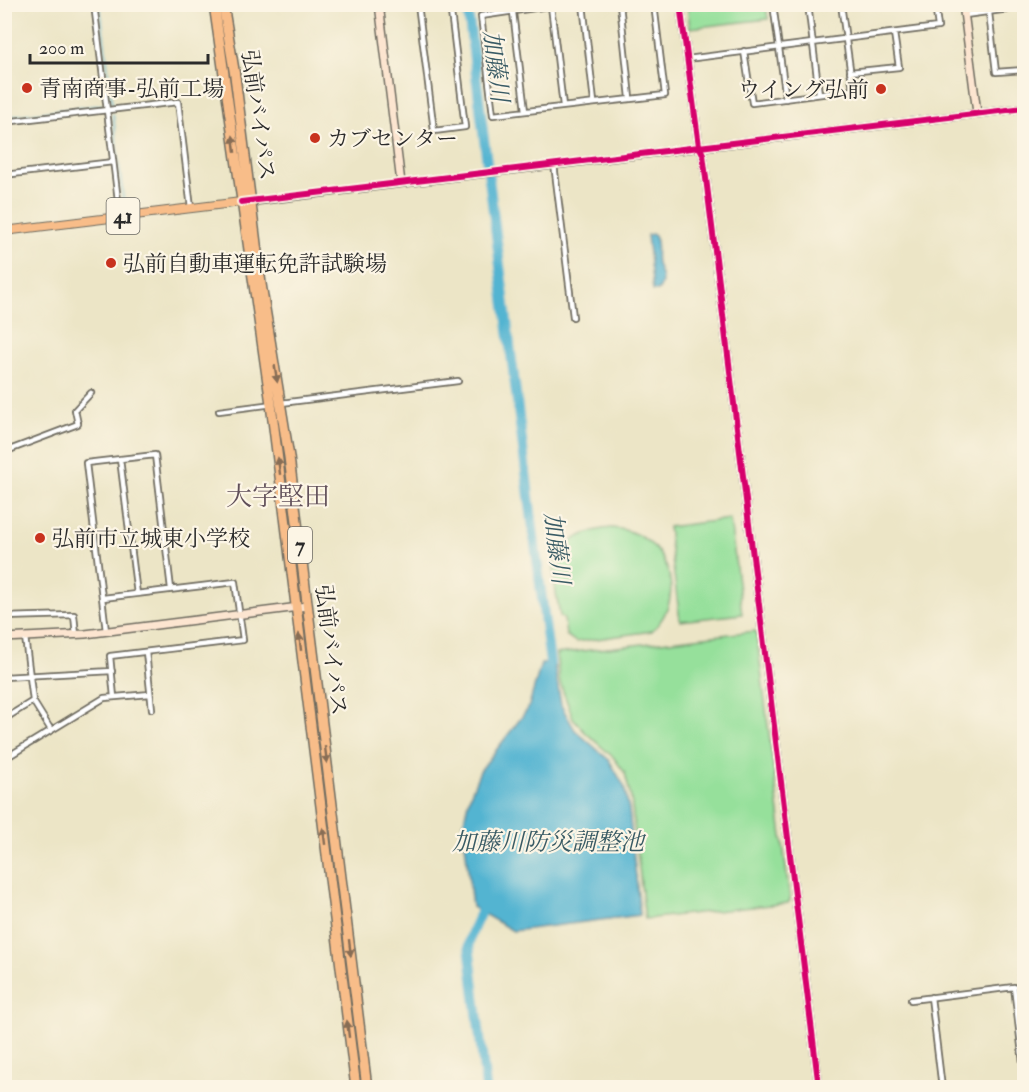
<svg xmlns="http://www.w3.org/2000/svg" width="1029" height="1092" font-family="'IM FELL Double Pica','Noto Serif JP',serif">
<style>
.green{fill:#96e09b;stroke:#608663;stroke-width:1.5}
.water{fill:#53b4d1;stroke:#3f707e;stroke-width:1.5}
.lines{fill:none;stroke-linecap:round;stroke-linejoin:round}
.stream{stroke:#53b4d1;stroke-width:1.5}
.river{stroke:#53b4d1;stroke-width:10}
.street-casing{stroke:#6f6c61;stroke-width:8}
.secondary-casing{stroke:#6f6c61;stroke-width:10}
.primary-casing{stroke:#6f6c61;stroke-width:10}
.highway-casing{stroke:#6f6c61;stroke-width:12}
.street{stroke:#fff;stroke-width:4.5}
.secondary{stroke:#fce5d0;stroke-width:7}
.primary{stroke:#f8bd89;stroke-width:8}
.highway{stroke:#f8bd89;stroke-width:9}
.cycleway-casing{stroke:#fcf5e5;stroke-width:10}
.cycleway{stroke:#d6006c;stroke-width:6}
.oneway{fill:#876d55}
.poi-dot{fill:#c8321e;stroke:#fcf5e5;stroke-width:2}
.labels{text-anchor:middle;stroke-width:4.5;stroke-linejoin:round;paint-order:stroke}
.shield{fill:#fcf5e5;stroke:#6a6863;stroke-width:1.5}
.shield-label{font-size:21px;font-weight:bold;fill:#2b2b2b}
.poi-label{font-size:22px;fill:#2b2b2b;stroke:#fcf5e5;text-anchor:start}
.street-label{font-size:22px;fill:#2b2b2b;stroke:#fcf5e5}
.water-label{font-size:24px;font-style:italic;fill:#395b65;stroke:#fcf5e5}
.quarter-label{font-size:26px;fill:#61505a;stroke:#fcf5e5}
</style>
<rect width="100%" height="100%" fill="#fcf5e5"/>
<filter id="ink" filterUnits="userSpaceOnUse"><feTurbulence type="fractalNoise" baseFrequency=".0167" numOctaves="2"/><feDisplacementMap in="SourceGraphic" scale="12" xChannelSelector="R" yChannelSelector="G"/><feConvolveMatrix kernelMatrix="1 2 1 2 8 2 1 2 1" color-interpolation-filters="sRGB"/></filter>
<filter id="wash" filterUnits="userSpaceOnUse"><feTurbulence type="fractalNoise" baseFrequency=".008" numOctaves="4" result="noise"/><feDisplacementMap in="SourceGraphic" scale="24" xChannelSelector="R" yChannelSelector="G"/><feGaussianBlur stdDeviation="1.35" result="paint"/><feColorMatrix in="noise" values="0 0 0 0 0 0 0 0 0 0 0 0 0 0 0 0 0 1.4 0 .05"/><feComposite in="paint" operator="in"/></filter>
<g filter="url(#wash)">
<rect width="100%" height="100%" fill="#ece5c6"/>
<path class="green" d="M687,5H766L768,19L690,28Z
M730,519L742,614L680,621L668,527Z
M612,528C665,531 691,594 652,631L576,642L566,635L564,619L560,616C558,601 553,583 554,568C555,542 591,529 612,528Z
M756,631L790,900L788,903L645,919L631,798L625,773L614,758L584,731L573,718L560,683L556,654Z"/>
<path class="water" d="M652,234L654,235C659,246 655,253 657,264C660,274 666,281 658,291H653L647,235Z
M554,663L561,705L567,716L575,730L609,760L624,786L629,810L640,915L513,931L472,907L463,825L469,798L480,771L528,709L541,664Z"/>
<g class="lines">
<path class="stream" d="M100,4L112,105
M113,114L124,207
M4,117L102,105"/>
<path class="river" d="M467,4L550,663L546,677
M485,901C481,916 470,929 469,945L486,1088"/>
</g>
</g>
<g filter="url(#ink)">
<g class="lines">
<defs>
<path id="street" d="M94,4L120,217
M418,4L434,131L465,127L450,4
M512,4L525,111
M562,4L481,16L493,115L665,95L654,4
M583,4L594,102
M620,4L630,98
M773,4L786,99
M808,4L819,94
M988,4L996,72L1024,70
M551,6L563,106
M841,6L851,4
M965,15L1024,7
M744,51L752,103L853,90L841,4
M687,59L938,27L935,4
M850,72L899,67L894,33
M4,122L178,102L191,208
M554,164L573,317
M4,175L113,162
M281,403L458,381
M219,411L273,404
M4,452L78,424L75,410L91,393
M120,459L137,594
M103,598L235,582L243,640L110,656L114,697
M4,617L74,615L76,635
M106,631L86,463L155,455L171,589
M25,637L33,701L51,730
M146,652L152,709
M4,677L112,671
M4,719L33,701
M4,759L104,698L150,694
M931,997L942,1088
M911,1000L1014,987L1024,1071"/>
<path id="secondary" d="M379,4L401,183
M680,4L699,146L703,154L819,1088
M963,4L977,113
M247,202L1024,108
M4,638L85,634L307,606"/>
<path id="primary" d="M4,231L241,202"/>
<path id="highway" d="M214,4L271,404L356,1088
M223,4L235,76L261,284L289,457L367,1088"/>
</defs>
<use href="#street" class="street-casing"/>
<use href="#secondary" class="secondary-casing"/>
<use href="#primary" class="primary-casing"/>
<use href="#highway" class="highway-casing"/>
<use href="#street" class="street"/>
<use href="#secondary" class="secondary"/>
<use href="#primary" class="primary"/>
<use href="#highway" class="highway"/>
<defs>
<path id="cycleway" d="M680,4L699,146L703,154L819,1088
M241,202L1024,108"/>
</defs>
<use href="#cycleway" class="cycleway-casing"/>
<use href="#cycleway" class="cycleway"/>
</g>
<defs><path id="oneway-solid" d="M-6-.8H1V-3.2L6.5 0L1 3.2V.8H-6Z" transform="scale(1.5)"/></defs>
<g class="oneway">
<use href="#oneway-solid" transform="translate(234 144) rotate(-97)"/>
<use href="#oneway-solid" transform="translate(276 374) rotate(81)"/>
<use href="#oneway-solid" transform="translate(279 466) rotate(-97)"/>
<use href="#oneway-solid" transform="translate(300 642) rotate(-97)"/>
<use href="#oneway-solid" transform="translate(326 755) rotate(83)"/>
<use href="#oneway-solid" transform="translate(324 836) rotate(-97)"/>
<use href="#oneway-solid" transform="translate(350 948) rotate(83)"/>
<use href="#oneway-solid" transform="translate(348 1029) rotate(-97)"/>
</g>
</g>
<g class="poi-dot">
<circle cx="27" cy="88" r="6"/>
<circle cx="881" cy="89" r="6"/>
<circle cx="315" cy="138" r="6"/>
<circle cx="111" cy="263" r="6"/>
<circle cx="40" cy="538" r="6"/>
</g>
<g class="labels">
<g class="shield">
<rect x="106.5" y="198" width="33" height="36" rx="4.5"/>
<rect x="288" y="527" width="24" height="36" rx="4.5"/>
</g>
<g class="shield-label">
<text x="123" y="223">41</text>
<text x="300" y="552">7</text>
</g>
<g class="poi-label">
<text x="39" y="96">青南商事-弘前工場</text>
<text x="869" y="97" text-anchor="end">ウイング弘前</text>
<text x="327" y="146">カブセンター</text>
<text x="123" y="271">弘前自動車運転免許試験場</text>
<text x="52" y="546">弘前市立城東小学校</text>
</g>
<g class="street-label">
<text transform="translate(259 115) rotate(82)" y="8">弘前バイパス</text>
<text transform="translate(332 650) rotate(83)" y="8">弘前バイパス</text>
</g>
<g class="water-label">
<text transform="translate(496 66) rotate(83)" y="8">加藤川</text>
<text transform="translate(557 548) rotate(83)" y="8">加藤川</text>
<text x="548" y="850">加藤川防災調整池</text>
</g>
<g class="quarter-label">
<text x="278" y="505">大字堅田</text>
</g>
</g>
<rect width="1029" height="1092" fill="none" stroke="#fcf5e5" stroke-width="24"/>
<path d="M30 54v9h178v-9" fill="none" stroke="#2b2b2b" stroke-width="3"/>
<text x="39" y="54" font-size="18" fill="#2b2b2b" stroke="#fcf5e5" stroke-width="4.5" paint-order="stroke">200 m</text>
</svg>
